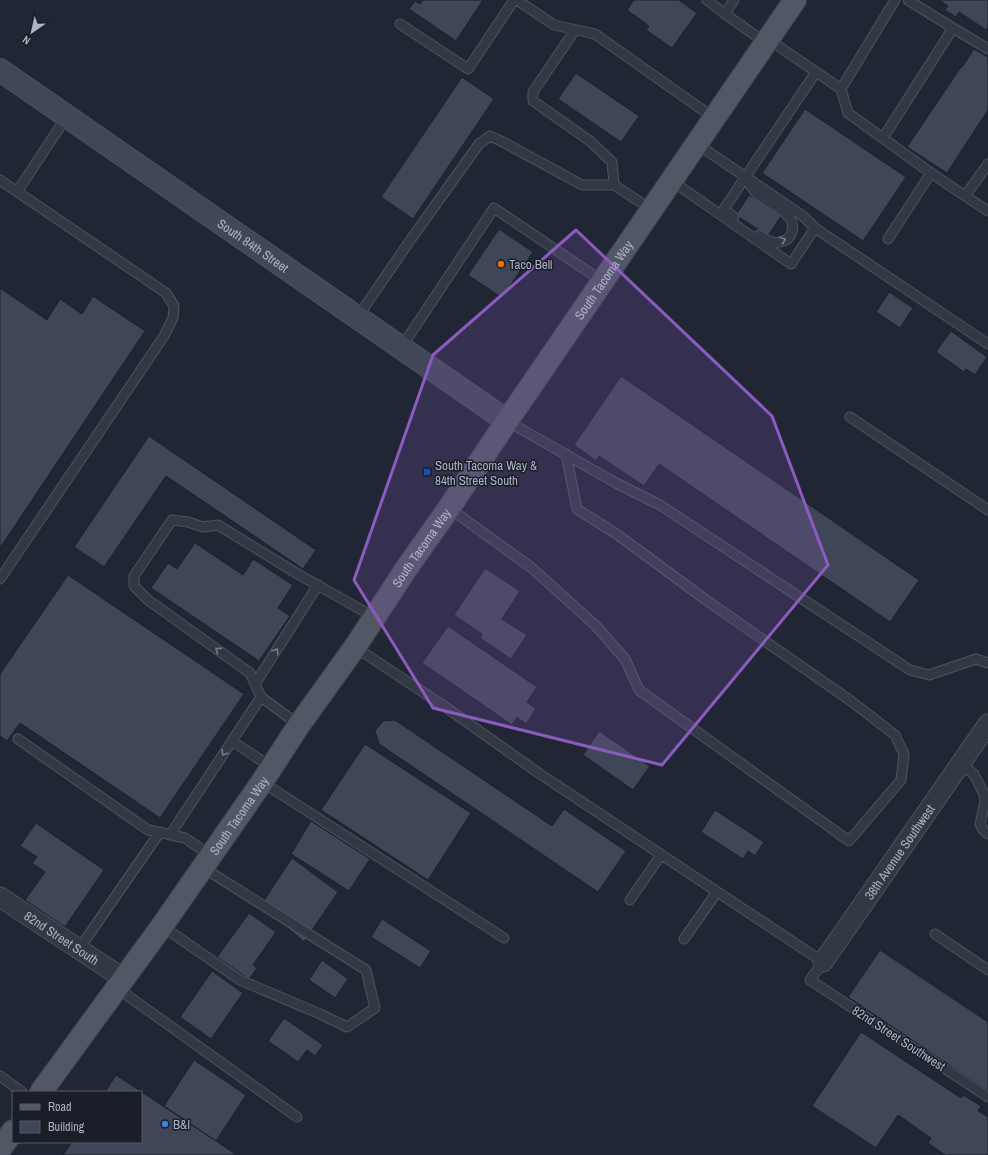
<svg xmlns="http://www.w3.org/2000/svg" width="988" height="1155" font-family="'Archivo Narrow',sans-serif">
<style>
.building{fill:#3e4657;stroke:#1b202b}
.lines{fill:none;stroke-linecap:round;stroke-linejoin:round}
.service-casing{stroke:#4e5360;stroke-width:11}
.minor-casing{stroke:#4e5360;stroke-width:21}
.secondary-casing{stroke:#4e5360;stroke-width:24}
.primary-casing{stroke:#3d424e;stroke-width:24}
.service{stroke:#333845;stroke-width:9}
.minor{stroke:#333845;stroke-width:19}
.secondary{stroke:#414758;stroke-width:22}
.primary{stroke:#515765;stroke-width:22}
.oneway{stroke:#767c8a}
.marked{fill:#8c5bc0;fill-opacity:0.2;stroke:#8c5bc0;stroke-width:3;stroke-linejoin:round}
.food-dot{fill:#e8710a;stroke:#191e29;stroke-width:1.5}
.transit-dot{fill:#1a4fb4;stroke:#191e29;stroke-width:1.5}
.shop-dot{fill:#3f7fe0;stroke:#191e29;stroke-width:1.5}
.labels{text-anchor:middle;stroke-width:3;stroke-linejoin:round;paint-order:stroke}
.street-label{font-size:13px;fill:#adb3c2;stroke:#191e29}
.poi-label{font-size:13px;fill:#adb3c2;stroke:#191e29;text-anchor:start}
</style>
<rect width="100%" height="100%" fill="#202634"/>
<path class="building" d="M423,0H483L456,41L409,9L415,1L420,4Z
M634,0H679L697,13L672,48L646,30L649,26L627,10Z
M939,0H988V27L986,30L959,12L956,17L945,10L948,6Z
M974,49L988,57V110L947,173L907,147L961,67H962Z
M576,73L639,116L621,142L558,99Z
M462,77L494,99L413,219L381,197Z
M805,109L906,177L863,241L762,173Z
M749,195L781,216L768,236L736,215Z
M499,229L533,252L502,298L468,275Z
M0,288L47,320L60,299L82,314L93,296L145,331L0,548Z
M889,292L913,308L900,328L876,312Z
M951,331L987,357L975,375L966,369L964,372L936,352Z
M621,376L919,580L890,622L659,464L644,486L599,456L596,461L574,445Z
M149,436L316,550L303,569L166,476L104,567L74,547Z
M195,543L243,575L253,559L293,585L278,608L290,616L259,661L151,588L168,563L177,569Z
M485,568L520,591L502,619L527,635L511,659L480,638L482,634L454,615Z
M68,575L244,694L160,818L20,723L7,741L0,736V674Z
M448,626L537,687L527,702L536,709L526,724L517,717L512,725L422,663Z
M395,720L552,826L564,809L626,851L598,892L379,744L375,731L383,721Z
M599,731L650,766L633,790L583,755Z
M365,744L471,813L428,880L321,810Z
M715,810L764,842L755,856L748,851L743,859L701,832Z
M311,821L370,859L349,891L291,854Z
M36,823L104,870L65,927L25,900L45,872L32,863L37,857L20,846Z
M292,858L338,892L304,942L261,905Z
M249,913L276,932L253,965L257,968L249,979L217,957Z
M382,919L431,951L420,968L371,937Z
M880,950L988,1022V1091L848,997Z
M322,960L348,979L335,998L309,980Z
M212,971L243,993L211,1039L180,1017Z
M284,1018L323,1045L315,1056L307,1050L298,1062L268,1041Z
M861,1032L961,1098L963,1095L981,1106L978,1111L988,1117V1155H945L928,1143L931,1138L898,1115L876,1148L812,1106Z
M194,1060L246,1095L216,1141L164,1106Z
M116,1075L216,1141L237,1155H63L72,1142H141V1092H105Z"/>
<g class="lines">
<defs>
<path id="service" d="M517,0L554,25L595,34L714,118
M707,0L725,14L766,43
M725,14L734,0
M400,24L468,69L514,0
M953,28L988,49
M575,30L533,92V101L590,141L612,162L614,185
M768,39L841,89L895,0
M841,89L848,113L931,173L965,196L988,164
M883,138L953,28L908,0
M697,144L803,216L815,228
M745,177C749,183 753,190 758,195C769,204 797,213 792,231C790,239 786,241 779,242C771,244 765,239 759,235
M0,180L166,293L174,306L173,318L164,336L0,579
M672,181L791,264L815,228L988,344
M17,192L67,116
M965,196L988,211
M734,217L724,209L816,72
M888,239L931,173
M357,318L409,242L479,144L490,136L503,142L582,185H614L652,210
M401,348L494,208L602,281
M850,417L988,510
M507,421L616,483L660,505L910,670L929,675L976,659L988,663
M449,508L532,568L596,626L625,659L639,690L849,841L901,780L904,754L895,735L851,701L706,600L618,535L577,509L566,454
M355,647L444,706L540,774L823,962L810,980L988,1097
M255,684L318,585
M299,725L261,697L250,673L148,600L134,586V576L172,520L188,522L203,527L218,525L296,573L374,617
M18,739L148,830L185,838L210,855
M232,741L271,767
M960,764L974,774L984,794L985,802L980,824L983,830L988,834
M262,782L504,938
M170,835L261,697
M630,900L661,855
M162,926L240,980L320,1014L347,1027L375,1008L366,970L202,867
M935,934L988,970
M684,939L717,892
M79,949L160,832
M117,988L297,1117
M0,1076L22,1092"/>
<g id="minor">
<path id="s1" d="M0,897L124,979"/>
<path id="s2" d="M823,962L988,724"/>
</g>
<g id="secondary">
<path id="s3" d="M0,70L507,421"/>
</g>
<g id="primary">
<path id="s4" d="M41,1092L162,926L262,782L299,725L355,647L406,569L449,508L507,421L795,0"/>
<path d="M0,1149L13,1131"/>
</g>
</defs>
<use href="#service" class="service-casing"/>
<use href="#minor" class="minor-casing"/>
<use href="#secondary" class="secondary-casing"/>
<use href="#primary" class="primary-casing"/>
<use href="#service" class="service"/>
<use href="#minor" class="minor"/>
<use href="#secondary" class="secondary"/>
<use href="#primary" class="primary"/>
</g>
<defs><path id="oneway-chevron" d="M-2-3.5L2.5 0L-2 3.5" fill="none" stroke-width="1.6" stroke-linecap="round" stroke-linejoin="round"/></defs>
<g class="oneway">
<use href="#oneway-chevron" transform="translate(783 240) rotate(-22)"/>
<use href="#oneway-chevron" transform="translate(218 650) rotate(-144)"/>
<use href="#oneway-chevron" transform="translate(276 651) rotate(-57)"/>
<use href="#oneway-chevron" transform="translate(224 753) rotate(123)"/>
</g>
<path class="marked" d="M576,230L772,416L828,565L662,765L433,708L354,580L433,355Z"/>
<circle class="food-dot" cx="501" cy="264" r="4"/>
<rect class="transit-dot" x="423" y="468" width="8" height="8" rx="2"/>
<circle class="shop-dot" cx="165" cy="1124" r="4"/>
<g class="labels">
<g class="street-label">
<text dy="5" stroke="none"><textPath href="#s3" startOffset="308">South 84th Street</textPath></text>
<text dy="5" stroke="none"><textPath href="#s4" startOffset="988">South Tacoma Way</textPath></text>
<text dy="5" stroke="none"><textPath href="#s4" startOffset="664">South Tacoma Way</textPath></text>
<text dy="5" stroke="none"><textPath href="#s4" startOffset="340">South Tacoma Way</textPath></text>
<text dy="5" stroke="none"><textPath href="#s2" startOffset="134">38th Avenue Southwest</textPath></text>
<text dy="5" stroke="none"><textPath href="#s1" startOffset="74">82nd Street South</textPath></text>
<text transform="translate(899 1038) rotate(33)" y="5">82nd Street Southwest</text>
</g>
<g class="poi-label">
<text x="509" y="269">Taco Bell</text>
<text x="435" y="470">South Tacoma Way &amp;<tspan x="435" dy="15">84th Street South</tspan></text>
<text x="173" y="1129">B&amp;I</text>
</g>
</g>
<rect x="12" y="1091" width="130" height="52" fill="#191e29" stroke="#545a66"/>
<rect x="20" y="1104" width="20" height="6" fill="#515765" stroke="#545a66"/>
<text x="48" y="1111" font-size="12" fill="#adb3c2">Road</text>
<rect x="20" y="1121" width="20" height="12" fill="#3e4657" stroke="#545a66"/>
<text x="48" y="1131" font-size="12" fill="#adb3c2">Building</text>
<g transform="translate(32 32) rotate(214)" stroke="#191e29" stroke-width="3" paint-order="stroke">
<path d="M0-3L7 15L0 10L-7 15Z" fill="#adb3c2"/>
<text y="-6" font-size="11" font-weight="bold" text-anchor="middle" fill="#adb3c2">N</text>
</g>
</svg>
